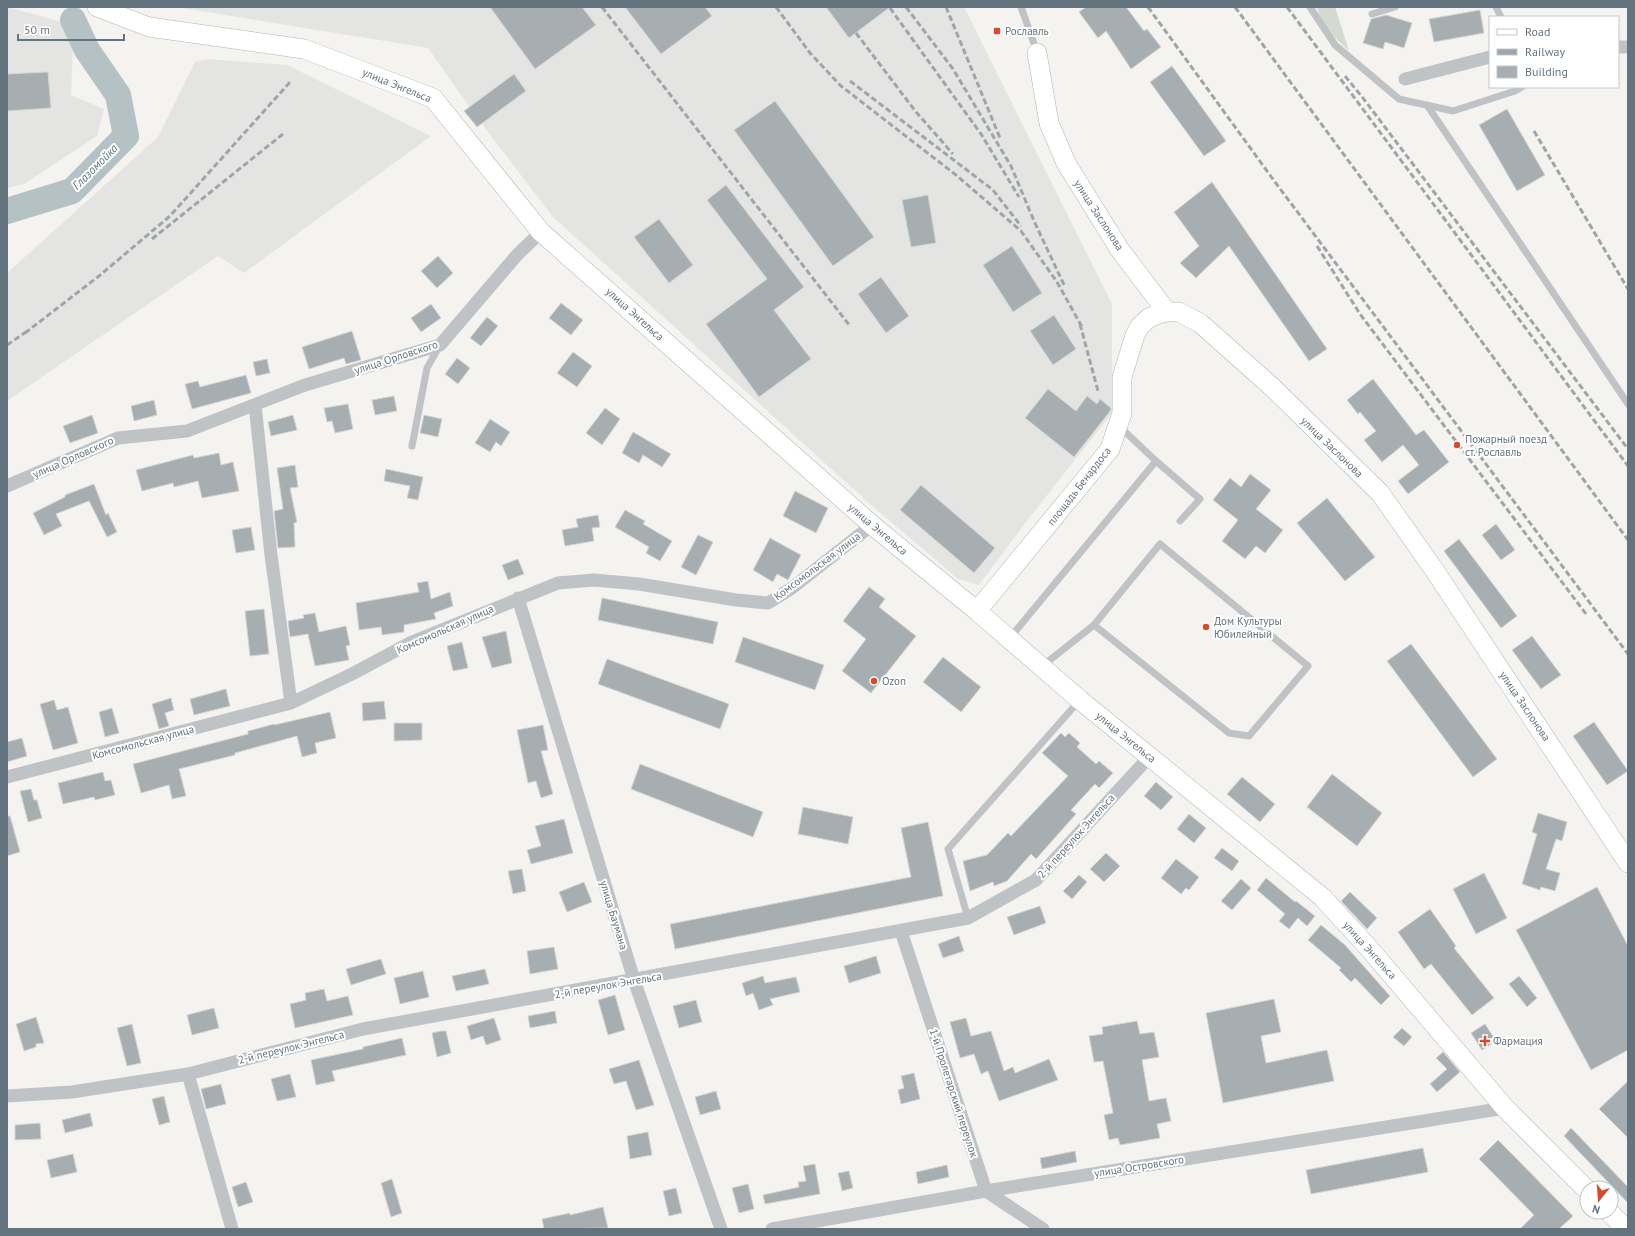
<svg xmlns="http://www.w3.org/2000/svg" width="1635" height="1236" font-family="'PT Sans',sans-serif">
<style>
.built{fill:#e4e5e3}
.green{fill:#d5dad1}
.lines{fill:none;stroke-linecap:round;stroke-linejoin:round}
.river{stroke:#b5c2c5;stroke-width:26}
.building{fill:#a6aeb2;stroke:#d5d5d3}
.secondary-casing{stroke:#afb5b8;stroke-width:20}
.lane{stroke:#bfc3c6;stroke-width:7}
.street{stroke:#bfc3c6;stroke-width:13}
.secondary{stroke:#fff;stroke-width:19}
.rail{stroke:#9ea5a9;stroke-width:3;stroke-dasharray:6 3;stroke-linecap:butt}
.poi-dot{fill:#d74b2c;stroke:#fff;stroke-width:1.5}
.labels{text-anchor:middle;stroke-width:4;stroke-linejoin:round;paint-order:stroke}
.poi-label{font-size:11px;fill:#64747f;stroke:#fff;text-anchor:start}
.street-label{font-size:11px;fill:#64747f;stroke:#fff}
.water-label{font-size:12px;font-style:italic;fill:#60777c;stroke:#fff}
</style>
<rect width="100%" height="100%" fill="#f4f3f0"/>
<path class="built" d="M7,7L74,25L71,95L104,109L97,136L24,184L7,188Z
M176,7H964L1112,304V413L1026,522L979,585L958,579L870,504L553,217L478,119L428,48Z
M208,59L287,65L431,136L244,273L218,256L7,401V273L158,137L195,62Z"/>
<path class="green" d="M1317,7H1335L1349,51L1324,27Z"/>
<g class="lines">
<path class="river" d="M7,211L72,191L126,136L118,95L87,50L73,20"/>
</g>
<path class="building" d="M490,7H582L596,25L535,69Z
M625,7H705L712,16L661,54Z
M826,7H890L849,38Z
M1086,7H1126L1144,31L1147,29L1161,47L1131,69L1106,31L1098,38L1079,12Z
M1480,10L1484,33L1434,42L1429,19Z
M1386,15L1412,23L1404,48L1385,42L1383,49L1363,43L1371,19Z
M1172,66L1226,141L1204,156L1150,82Z
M48,72L51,108L7,111V74Z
M514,74L526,91L477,127L464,111Z
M775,101L874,237L833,266L734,130Z
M1507,109L1545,175L1517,191L1479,125Z
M1212,182L1327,349L1309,361L1229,246L1196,278L1180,263L1199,246L1174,212Z
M726,185L804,287L774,310L811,359L759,397L706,324L767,279L707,200Z
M928,195L936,243L911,247L902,200Z
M659,219L693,265L669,283L634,237Z
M1012,246L1042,293L1013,312L983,265Z
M438,256L453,273L437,288L421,271Z
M881,277L909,316L886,333L858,294Z
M561,303L583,320L571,335L549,318Z
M431,304L441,318L421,332L411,318Z
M1054,315L1076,349L1053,365L1030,331Z
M487,317L498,326L481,346L470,338Z
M352,331L361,360L346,364L344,358L309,369L302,347Z
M573,352L592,366L577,387L557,373Z
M457,358L470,368L458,384L445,374Z
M267,359L270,373L256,376L253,362Z
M246,375L251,393L192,409L185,384L198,381L200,387Z
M1373,379L1416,435L1424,430L1449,462L1408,494L1398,481L1419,465L1403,445L1382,462L1364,440L1376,431L1360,412L1358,414L1347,400Z
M1048,389L1076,411L1087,396L1097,404L1100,399L1111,408V410L1074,457L1025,418Z
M394,396L397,411L375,415L372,400Z
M154,400L157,415L134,421L131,406Z
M348,404L353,429L335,433L332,421L327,422L324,408Z
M605,408L620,419L602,445L586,433Z
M92,415L98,433L70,443L63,426Z
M293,415L297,430L271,436L268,422Z
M424,415L442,419L438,437L420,433Z
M490,419L510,432L501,446L496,442L490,452L475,443Z
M633,432L671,454L662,467L643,455L639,463L622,453Z
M219,453L221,465L233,462L239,491L202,498L198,481L174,487L173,483L142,491L136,470L193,455L194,458Z
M295,465L298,487L290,488L297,522L294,523L295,547L278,548L274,511L283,509L277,468Z
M386,469L423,477L418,500L407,498L410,486L384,481Z
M1250,474L1271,490L1256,509L1283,530L1265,553L1256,546L1245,559L1222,541L1238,520L1213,500L1230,478L1241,487Z
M94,484L106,515L108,513L117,532L107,537L89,501L56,514L62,526L44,535L33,513L65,497V495Z
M921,485L995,548L974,573L900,510Z
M795,491L828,508L816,533L783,516Z
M1327,498L1375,557L1345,581L1297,523Z
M625,510L645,521L643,524L672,541L660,561L646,553L649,547L615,527Z
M598,515L600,527L592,528L594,541L565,546L562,530L578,527L576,519Z
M1496,524L1515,550L1501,560L1482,535Z
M251,527L255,550L236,553L232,530Z
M698,535L713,542L696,575L681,567Z
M770,538L801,555L788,580L777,574L773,582L753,570Z
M1459,539L1517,616L1501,628L1444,551Z
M518,559L524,574L508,580L502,565Z
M428,581L431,599L450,592L453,606L434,613L436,619L404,625V632L382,635L381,627L359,630L356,603L419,592L417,583Z
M869,587L885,599L879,607L916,636L871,693L842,671L866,639L843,621Z
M602,598L718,622L713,644L598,620Z
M264,609L269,654L250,656L245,611Z
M315,613L319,632L346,626L350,645L346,646L349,660L315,666L308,634L290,637L288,621L304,618L303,615Z
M506,631L512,663L492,668L482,637Z
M1532,636L1561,675L1541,689L1512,650Z
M743,637L824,665L815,690L735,662Z
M462,642L468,668L453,671L447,646Z
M1411,644L1497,759L1473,777L1387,661Z
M943,657L981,687L961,712L923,682Z
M607,659L729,704L720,729L598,684Z
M226,689L230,706L194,715L190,699Z
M171,698L174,710L165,713L169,726L159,729L152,704Z
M54,700L57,710L68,707L78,743L53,750L40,704Z
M384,701L386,719L363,721L362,703Z
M112,708L119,733L105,737L99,712Z
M330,712L336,738L315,743L317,753L302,757L297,736L235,753V755L179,769L186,796L172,799L169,785L141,793L133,764L248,734V731L274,724V725Z
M1594,722L1628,771L1607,785L1573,736Z
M394,723H422V740L394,741Z
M543,725L548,750L541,751L553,794L541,798L536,781L528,783L517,730Z
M1061,733L1065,737L1069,733L1080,743L1077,747L1096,764L1099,761L1113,773L1099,788L1095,784L1071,810L1076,814L1036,859L1031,854L1007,881L994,886L993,882L970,891L963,861L987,855L1008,833L1011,836L1068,776L1042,753Z
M22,738L27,756L7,762V742Z
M640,764L763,812L753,837L631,789Z
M103,772L105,781L111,780L115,795L95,800L94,797L63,804L58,783Z
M1332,774L1382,813L1357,846L1307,807Z
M1242,777L1275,804L1260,822L1227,794Z
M1156,782L1173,797L1161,810L1144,796Z
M31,789L34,800H37L42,818L28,822L20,791Z
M803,807L853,817L848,844L798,834Z
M1538,813L1567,822L1562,841L1556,839L1546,869L1560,873L1555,891L1541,887L1540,890L1522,884L1537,834L1532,832Z
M1189,814L1206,828L1194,843L1177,829Z
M7,816H10L20,852L7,856Z
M564,819L573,853L531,864L527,850L541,846L535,826Z
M928,822L943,896L675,949L670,924L911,877L901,828Z
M1222,848L1239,861L1232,871L1214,858Z
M1106,853L1120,866L1104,882L1090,869Z
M1176,859L1199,877L1189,890L1186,888L1181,894L1161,878Z
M522,869L526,891L513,894L508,871Z
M1484,873L1507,918L1476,934L1453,889Z
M1079,875L1087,882L1072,899L1063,891Z
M1266,878L1295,902L1296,901L1315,916L1307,926L1298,918L1289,929L1279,921L1285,914L1257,890Z
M1241,879L1251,888L1232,910L1221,901Z
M584,882L592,902L567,912L559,892Z
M1597,887L1628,946V1050L1591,1070L1516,930Z
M1350,892L1377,918L1367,929L1341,901Z
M1040,906L1046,923L1014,935L1007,917Z
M1430,909L1456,946L1454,948L1494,998L1472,1015L1431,964L1424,969L1398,932Z
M1321,925L1345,945L1390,996L1381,1005L1355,978L1351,982L1339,970L1341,968L1308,940Z
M959,936L964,951L943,958L938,944Z
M554,947L558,969L530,974L527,951Z
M876,956L881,973L849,983L844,966Z
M381,959L386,974L351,985L346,969Z
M485,969L489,984L456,991L452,976Z
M423,971L429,997L400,1004L394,978Z
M763,976L765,983L796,977L800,992L770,999L773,1005L759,1010L753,993L746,996L742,983Z
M1519,976L1537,998L1527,1007L1509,984Z
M324,989L327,1001L348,996L353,1015L295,1028L290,1004L306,1000L305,993Z
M615,995L625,1030L608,1035L598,1000Z
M1274,999L1281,1032L1261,1036L1266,1063L1327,1050L1334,1081L1223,1103L1206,1013Z
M696,1000L702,1022L679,1028L673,1006Z
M214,1008L219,1028L192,1035L187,1015Z
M555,1011L557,1023L530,1028L528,1016Z
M36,1017L44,1043L36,1044V1047L24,1051L16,1024Z
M494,1018L501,1040L486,1045L483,1036L471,1040L467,1026Z
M966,1018L971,1036L991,1031L1004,1071L1013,1067L1015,1073L1049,1059L1058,1080L999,1101L988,1071L981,1074L974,1054L960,1058L950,1022Z
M1137,1021L1140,1034L1154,1032L1159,1057L1142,1060L1149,1101L1166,1098L1171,1121L1157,1124L1160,1138L1120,1145L1118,1138L1109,1140L1104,1115L1113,1113L1103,1061L1094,1062L1089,1036L1103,1034L1102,1027Z
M132,1024L141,1063L127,1066L117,1028Z
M1485,1024L1496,1041L1482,1050L1471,1033Z
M1402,1028L1412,1037L1404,1046L1393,1037Z
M441,1031H446L451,1053L437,1057L432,1033Z
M402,1038L406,1055L332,1071L335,1081L316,1085L311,1060L363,1049V1047Z
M1443,1052L1460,1072L1437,1092L1430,1084L1447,1069L1436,1058Z
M639,1060L654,1105L636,1110L626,1081L614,1084L609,1069Z
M914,1073L920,1099L901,1104L898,1090L904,1088L901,1076Z
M290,1074L296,1097L277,1101L271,1079Z
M1628,1081V1138L1599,1109Z
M221,1084L226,1104L206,1109L201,1089Z
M716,1091L721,1109L700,1115L695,1097Z
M164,1096L170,1122L159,1125L152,1099Z
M90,1113L93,1126L65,1133L62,1120Z
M40,1123L41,1139L15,1140V1125Z
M1571,1128L1628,1187V1203L1564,1136Z
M648,1132L652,1155L630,1159L627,1136Z
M1498,1140L1573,1216L1559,1229H1520L1534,1215L1479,1159Z
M1423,1148L1428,1172L1311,1194L1306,1170Z
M1075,1151L1077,1162L1042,1169L1040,1158Z
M73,1154L77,1172L51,1178L47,1160Z
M815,1164L820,1194L765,1204L763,1195L799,1187L798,1182L806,1181L803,1166Z
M947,1165L949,1177L918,1184L916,1172Z
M849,1171L853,1188L842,1191L838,1173Z
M392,1179L402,1213L391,1217L381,1183Z
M246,1182L253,1202L238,1207L232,1187Z
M748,1184L754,1209L739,1213L732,1188Z
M676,1188L682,1213L669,1216L663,1191Z
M603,1207L608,1228L544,1229L542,1219L570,1213V1215Z"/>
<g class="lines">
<defs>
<path id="secondary" d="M97,7L149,27L304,49L433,98L541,232L872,525L977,611L1080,700L1322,897L1367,946L1505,1108L1587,1190
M1037,53L1049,123L1066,163L1120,250L1167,312H1179L1200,323L1272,387L1380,493L1435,571L1628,863
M977,611L1110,449L1122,413V377L1135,335L1140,326L1149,318L1158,314L1167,312
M1609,1212L1626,1229"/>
</defs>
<use href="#secondary" class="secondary-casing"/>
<path class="lane" d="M1021,7L1037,52
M1310,7L1335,45L1399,99L1453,111L1515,91L1522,87
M1496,7L1501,17
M1372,14L1395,7
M1427,105L1628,404
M412,446L427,368L440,345
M1156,461L1200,499L1180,521
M1009,639L1156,461L1119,426
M1041,667L1094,625L1229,733L1249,736L1308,666L1160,544L1094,625
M968,918L948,849L1079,701"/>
<path class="street" d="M1618,47H1628
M1405,79L1490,57
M255,405L271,555L291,703
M7,486L118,438L187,431L305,385L440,345L517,255L541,232
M518,598L634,980L721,1229
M7,777L291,703L352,674L412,642L558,583L594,580L639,584L736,600L768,603L792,588L872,525
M901,931L986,1191L1043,1229
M188,1074L232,1229
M7,1096L72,1092L188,1074L363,1029L968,918L1036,880L1150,756
M772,1229L986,1191L1505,1108"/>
<use href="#secondary" class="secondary"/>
<path class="rail" d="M602,7L850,326
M776,7L810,53L841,86L956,175L1021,231L1057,282L1082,327
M906,7L953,69L1011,166L1034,221L1065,287
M946,7L1000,138
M1148,7L1275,182L1628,654
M1235,7L1628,540
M1287,7L1628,466
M890,8L981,134L1019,197
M856,33L916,112L953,154
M1345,76L1363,98L1628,449
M850,81L993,190L1021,226
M1534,131L1628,289
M152,239L283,134
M1317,246L1360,314L1586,614
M1080,324L1098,391
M25,333L99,276L170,216L291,81
M7,345L29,330"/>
</g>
<g class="poi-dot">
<rect x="993" y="27" width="8" height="8" rx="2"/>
<circle cx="1457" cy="445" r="4"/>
<circle cx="1206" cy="627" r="4"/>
<circle cx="874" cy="681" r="4"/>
<path d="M1483 1035h4v4h4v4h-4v4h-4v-4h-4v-4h4z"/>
</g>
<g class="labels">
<g class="poi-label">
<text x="1005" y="35">Рославль</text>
<text x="1465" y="443">Пожарный поезд<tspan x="1465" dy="13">ст. Рославль</tspan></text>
<text x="1214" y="625">Дом Культуры<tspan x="1214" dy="13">Юбилейный</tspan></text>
<text x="882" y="685">Ozon</text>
<text x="1493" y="1045">Фармация</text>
</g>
<g class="street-label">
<text transform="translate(397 85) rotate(22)" y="4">улица Энгельса</text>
<text transform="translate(1099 215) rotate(57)" y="4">улица Заслонова</text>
<text transform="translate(635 314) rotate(42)" y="4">улица Энгельса</text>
<text transform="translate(396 357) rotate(-18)" y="4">улица Орловского</text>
<text transform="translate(1332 447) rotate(44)" y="4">улица Заслонова</text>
<text transform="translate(73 457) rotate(-24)" y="4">улица Орловского</text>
<text transform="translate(1079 486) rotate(-52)" y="4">площадь Бенардоса</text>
<text transform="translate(878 529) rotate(40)" y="4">улица Энгельса</text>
<text transform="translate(817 566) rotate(-37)" y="4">Комсомольская улица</text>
<text transform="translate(445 629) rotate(-24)" y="4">Комсомольская улица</text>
<text transform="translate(1525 706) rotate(56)" y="4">улица Заслонова</text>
<text transform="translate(1126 737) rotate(39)" y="4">улица Энгельса</text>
<text transform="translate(143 742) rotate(-15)" y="4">Комсомольская улица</text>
<text transform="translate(1076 836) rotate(-48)" y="4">2-й переулок Энгельса</text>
<text transform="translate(614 915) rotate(73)" y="4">улица Баумана</text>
<text transform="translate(1370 950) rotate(48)" y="4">улица Энгельса</text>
<text transform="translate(608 985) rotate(-10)" y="4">2-й переулок Энгельса</text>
<text transform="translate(291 1047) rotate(-14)" y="4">2-й переулок Энгельса</text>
<text transform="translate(954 1093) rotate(72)" y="4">1-й Пролетарский переулок</text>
<text transform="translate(1139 1166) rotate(-9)" y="4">улица Островского</text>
</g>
<g class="water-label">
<text transform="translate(95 167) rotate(-45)" y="4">Глазомойка</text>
</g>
</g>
<rect width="1635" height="1236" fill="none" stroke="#64747f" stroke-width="16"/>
<rect x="1489" y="16" width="130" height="72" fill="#ffffff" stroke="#c1c7cc"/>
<rect x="1497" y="29" width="20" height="6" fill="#ffffff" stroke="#c1c7cc"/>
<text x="1525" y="36" font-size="12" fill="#64747f">Road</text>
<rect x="1497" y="49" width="20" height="6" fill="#9ea5a9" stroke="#c1c7cc"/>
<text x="1525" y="56" font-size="12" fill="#64747f">Railway</text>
<rect x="1497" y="66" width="20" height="12" fill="#a6aeb2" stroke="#c1c7cc"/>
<text x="1525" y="76" font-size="12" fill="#64747f">Building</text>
<g transform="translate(1599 1200) rotate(197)"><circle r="19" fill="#ffffff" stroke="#c1c7cc"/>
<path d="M0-3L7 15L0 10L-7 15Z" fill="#d74b2c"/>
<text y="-6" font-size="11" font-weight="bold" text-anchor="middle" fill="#64747f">N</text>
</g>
<path d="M18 34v6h106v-6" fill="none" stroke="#64747f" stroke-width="2"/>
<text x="24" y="34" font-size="12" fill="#64747f" stroke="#ffffff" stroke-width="3" paint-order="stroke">50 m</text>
</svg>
